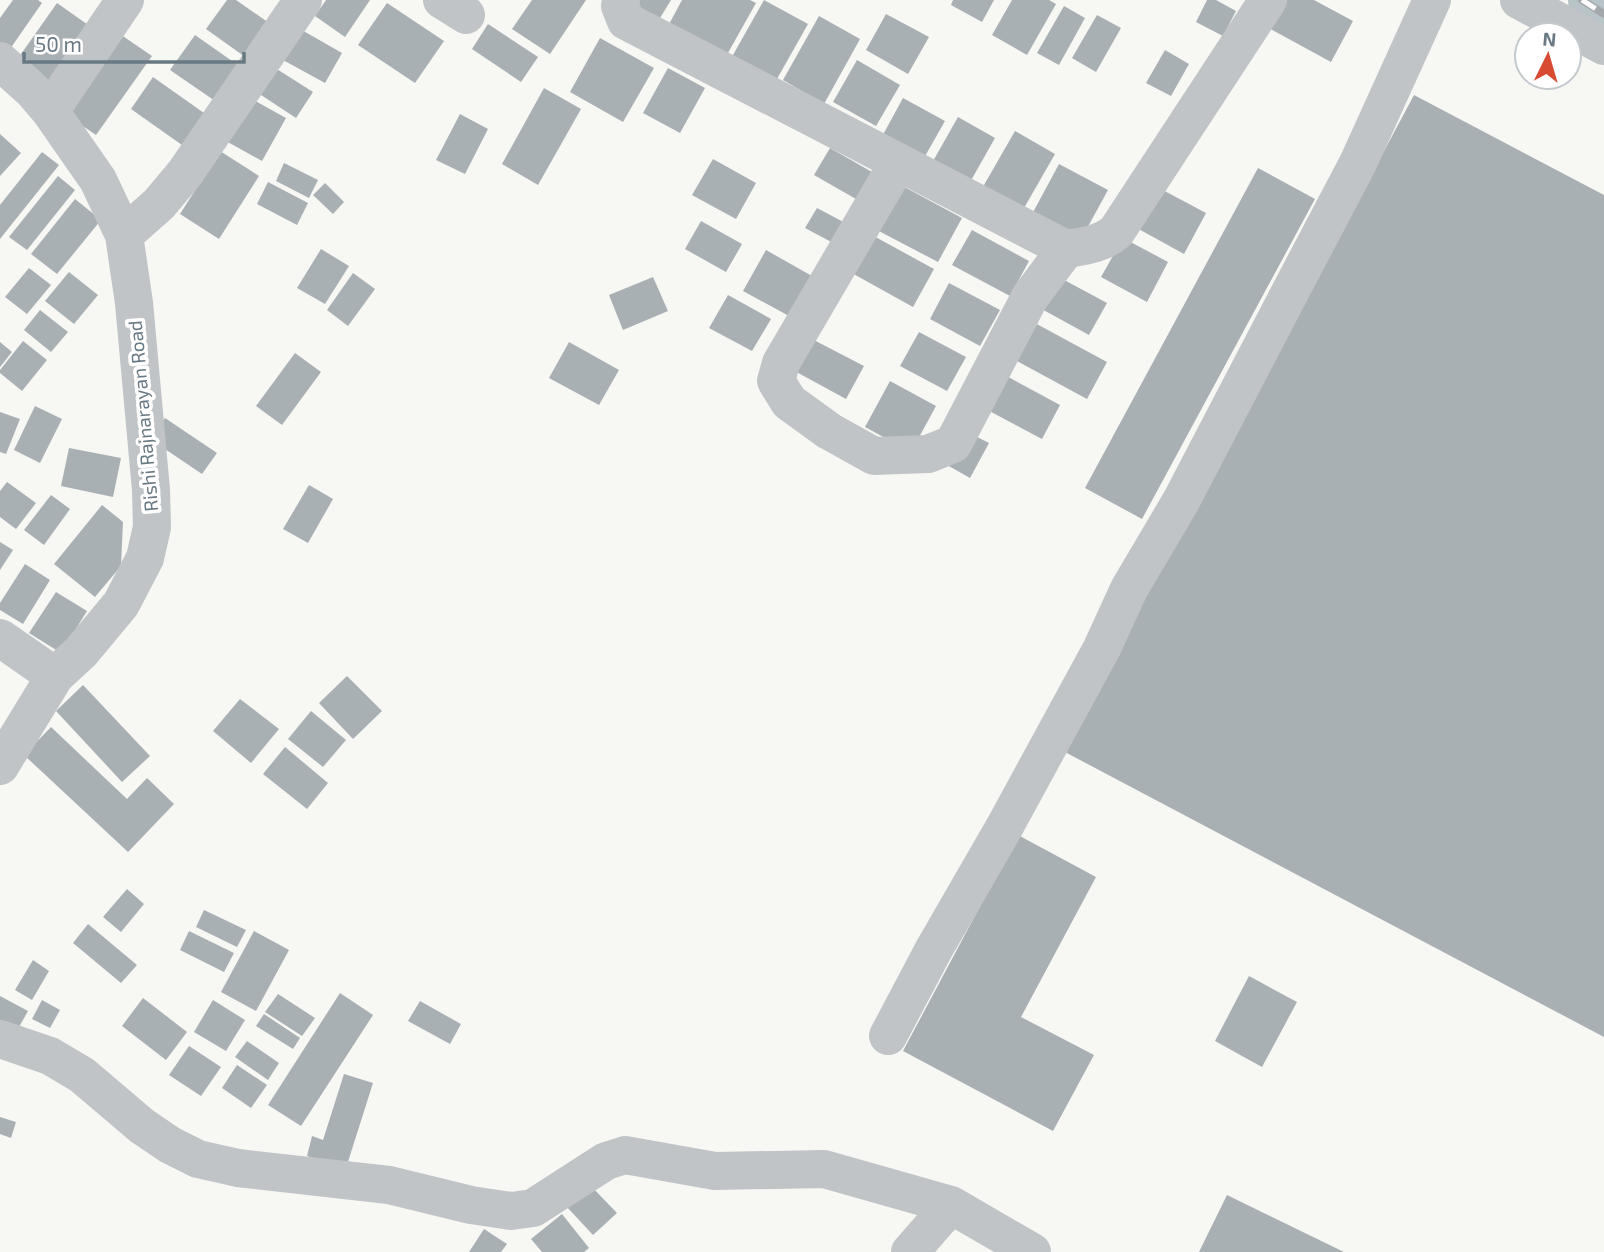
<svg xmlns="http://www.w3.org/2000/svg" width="1604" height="1252" font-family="'Exo 2',sans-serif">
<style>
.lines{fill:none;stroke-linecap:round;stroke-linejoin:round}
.river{stroke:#b8c4c7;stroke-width:52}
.building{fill:#a8b0b4}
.minor{stroke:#c0c4c7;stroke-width:38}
.rail-casing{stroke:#a2a8ac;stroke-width:8}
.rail{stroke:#fff;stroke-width:5;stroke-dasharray:16;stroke-linecap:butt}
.labels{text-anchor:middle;stroke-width:7;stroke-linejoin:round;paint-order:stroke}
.street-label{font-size:19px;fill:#687983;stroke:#fff}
</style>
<rect width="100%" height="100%" fill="#f7f7f4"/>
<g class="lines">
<path class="river" d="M1594,0L1604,6"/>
</g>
<path class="building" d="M13,0H38L42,3L3,59L0,57V18Z
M227,0H236L272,25L248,59L206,29Z
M326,0H370L345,37L315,16Z
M532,0H586L550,54L512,29Z
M634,0H671L657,23L630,8Z
M682,0H750L756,3L724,60L667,28Z
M764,0L808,24L773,86L729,62Z
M953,0H994L982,22L951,5Z
M1012,0H1049L1056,4L1027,55L992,35Z
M1207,0H1216L1236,11L1223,36L1196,22Z
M1282,0H1314L1353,21L1331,62L1267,27Z
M57,3L91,27L48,88L14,64Z
M387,3L444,41L415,83L358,45Z
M1064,6L1085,18L1059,65L1037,53Z
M886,14L929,37L908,74L866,50Z
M1097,15L1121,28L1096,72L1072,58Z
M819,16L860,39L824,104L783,80Z
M488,24L538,57L521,82L472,49Z
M300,29L342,53L325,83L283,60Z
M114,30L152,56L96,135L58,109Z
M195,35L242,68L218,103L170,70Z
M600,38L654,68L623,122L570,92Z
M1165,50L1189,64L1171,96L1146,83Z
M857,60L900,85L876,126L833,102Z
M272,66L313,92L296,118L255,91Z
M668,68L705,88L680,133L643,113Z
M153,77L204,113L182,145L131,109Z
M544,88L581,109L538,185L502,164Z
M1414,95L1604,195V1037L1063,751Z
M250,98L286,118L262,161L226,141Z
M903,98L945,121L920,165L879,142Z
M460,114L488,129L465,174L436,160Z
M958,117L995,138L965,191L928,170Z
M1015,131L1055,154L1020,215L980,192Z
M0,134L21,153L0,176Z
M830,148L879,176L863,203L814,175Z
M220,151L259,176L219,239L180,214Z
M42,152L59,165L0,239V205Z
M713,159L756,183L736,219L692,195Z
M284,163L318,180L309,198L276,181Z
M1059,164L1108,190L1079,243L1031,216Z
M1258,168L1315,199L1142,519L1085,488Z
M58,176L75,190L27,250L9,237Z
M268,182L308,203L297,225L257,204Z
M325,183L344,202L333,214L313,195Z
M897,183L962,218L938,262L873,228Z
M1157,187L1206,213L1184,254L1135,227Z
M75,199L101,220L57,274L31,254Z
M817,208L849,225L837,245L805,228Z
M701,221L742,244L726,272L685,249Z
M972,230L1029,261L1010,296L952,265Z
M870,234L934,269L913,307L850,272Z
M1123,238L1168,262L1147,302L1101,277Z
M321,249L349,266L325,304L297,288Z
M766,250L812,276L789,316L743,291Z
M29,268L51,285L27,314L5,297Z
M69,272L98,295L74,324L45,301Z
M353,273L375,289L348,326L327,310Z
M1055,275L1107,303L1089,335L1038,307Z
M653,277L668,311L623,330L609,295Z
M949,283L1000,310L980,346L930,319Z
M728,295L771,319L752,351L709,328Z
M40,310L68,332L51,352L24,330Z
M1033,322L1107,362L1087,399L1013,359Z
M919,332L966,357L947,391L900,366Z
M808,337L864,366L846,399L791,369Z
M23,341L47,360L22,391L0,373V370Z
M0,342L12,352L0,367Z
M569,342L619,370L599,405L549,378Z
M295,353L321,372L282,425L256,406Z
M999,372L1060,405L1042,439L980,406Z
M890,381L936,406L911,452L865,427Z
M35,406L62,419L40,463L14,450Z
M0,412L20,419L6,454L0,452Z
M165,418L217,453L202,474L150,439Z
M965,431L989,443L970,478L947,465Z
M69,448L121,458L113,497L61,486Z
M7,482L36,503L16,529L0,517V491Z
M309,485L333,499L308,543L283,529Z
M51,495L70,509L44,545L24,530Z
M102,505L123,522L121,566L95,597L54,564Z
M0,542L13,550L0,570Z
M25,564L50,580L23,624L0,610V603Z
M56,592L87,611L61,653L29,633Z
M347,676L382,711L353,739L319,703Z
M83,685L150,756L122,782L56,711Z
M240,699L279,729L251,763L213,731Z
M311,711L346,740L323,767L288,739Z
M51,727L127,799L147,778L174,804L128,852L24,755Z
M285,747L328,783L307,809L263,774Z
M1018,835L1096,877L1021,1017L1094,1055L1053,1131L903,1051Z
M127,889L144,904L121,932L103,917Z
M204,910L246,930L237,947L196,927Z
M88,924L137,965L121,983L73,943Z
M189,931L234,953L224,972L180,950Z
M254,931L289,950L256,1011L221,992Z
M33,960L49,971L32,1000L15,990Z
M1249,976L1297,1002L1262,1067L1215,1041Z
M340,993L373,1015L301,1126L268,1105Z
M278,994L315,1018L302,1036L265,1012Z
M0,996L28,1011L15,1034L0,1026Z
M143,998L187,1032L166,1060L122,1026Z
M42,1000L60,1010L50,1028L32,1019Z
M213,1000L245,1020L226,1051L194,1032Z
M420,1001L461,1024L450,1044L408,1021Z
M264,1014L300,1038L293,1049L256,1026Z
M247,1041L279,1063L268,1080L235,1057Z
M189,1046L221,1067L201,1096L169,1075Z
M237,1065L267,1085L251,1108L222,1088Z
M344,1074L373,1083L346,1168L307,1156L312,1136L323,1140Z
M0,1117L16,1122L11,1138L0,1134Z
M589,1184L617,1213L593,1235L566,1206Z
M1227,1195L1344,1252H1199Z
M562,1214L589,1248L584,1252H542L531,1239Z
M484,1229L507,1244L501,1252H469Z"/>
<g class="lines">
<path class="minor" d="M442,0L466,15
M621,0L620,6L626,21L1066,249C1085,246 1100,245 1116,232L1268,0
M1519,0L1604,46
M0,61L33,91L50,111L98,180L124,235L134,303L151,490L152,527L145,558L121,604L81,652L55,676L0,766
M50,111L125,0
M898,163L781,363L776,381L789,402L829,431L874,456L928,454L953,444L1030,297L1066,249
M124,235L159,204L185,173L303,0
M0,638L55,676
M888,1036L934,949L1005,826L1102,648L1129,589L1181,501L1288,296L1358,163L1432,0
M0,1039L50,1056L82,1075L142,1126L170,1145L198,1159L238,1168L389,1185L471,1205L511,1211L533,1208L606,1161L625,1155L715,1171L824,1169L951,1205L1032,1252
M910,1252L951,1205"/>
<defs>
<path id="rail" d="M1582,0L1604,14"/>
</defs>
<use href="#rail" class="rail-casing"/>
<use href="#rail" class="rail"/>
</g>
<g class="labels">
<g class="street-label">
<text transform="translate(143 416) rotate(-95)" y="7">Rishi Rajnarayan Road</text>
</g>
</g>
<g transform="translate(1548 56) rotate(5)"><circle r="33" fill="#ffffff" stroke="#c3c9cd" stroke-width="2"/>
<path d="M0-5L12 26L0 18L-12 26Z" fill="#d84a32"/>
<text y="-10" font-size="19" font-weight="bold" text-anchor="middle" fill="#687983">N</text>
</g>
<path d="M24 52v10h220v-10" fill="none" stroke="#687983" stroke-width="3.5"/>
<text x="35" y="52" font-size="21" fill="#687983" stroke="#ffffff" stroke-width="5" paint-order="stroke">50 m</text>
</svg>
